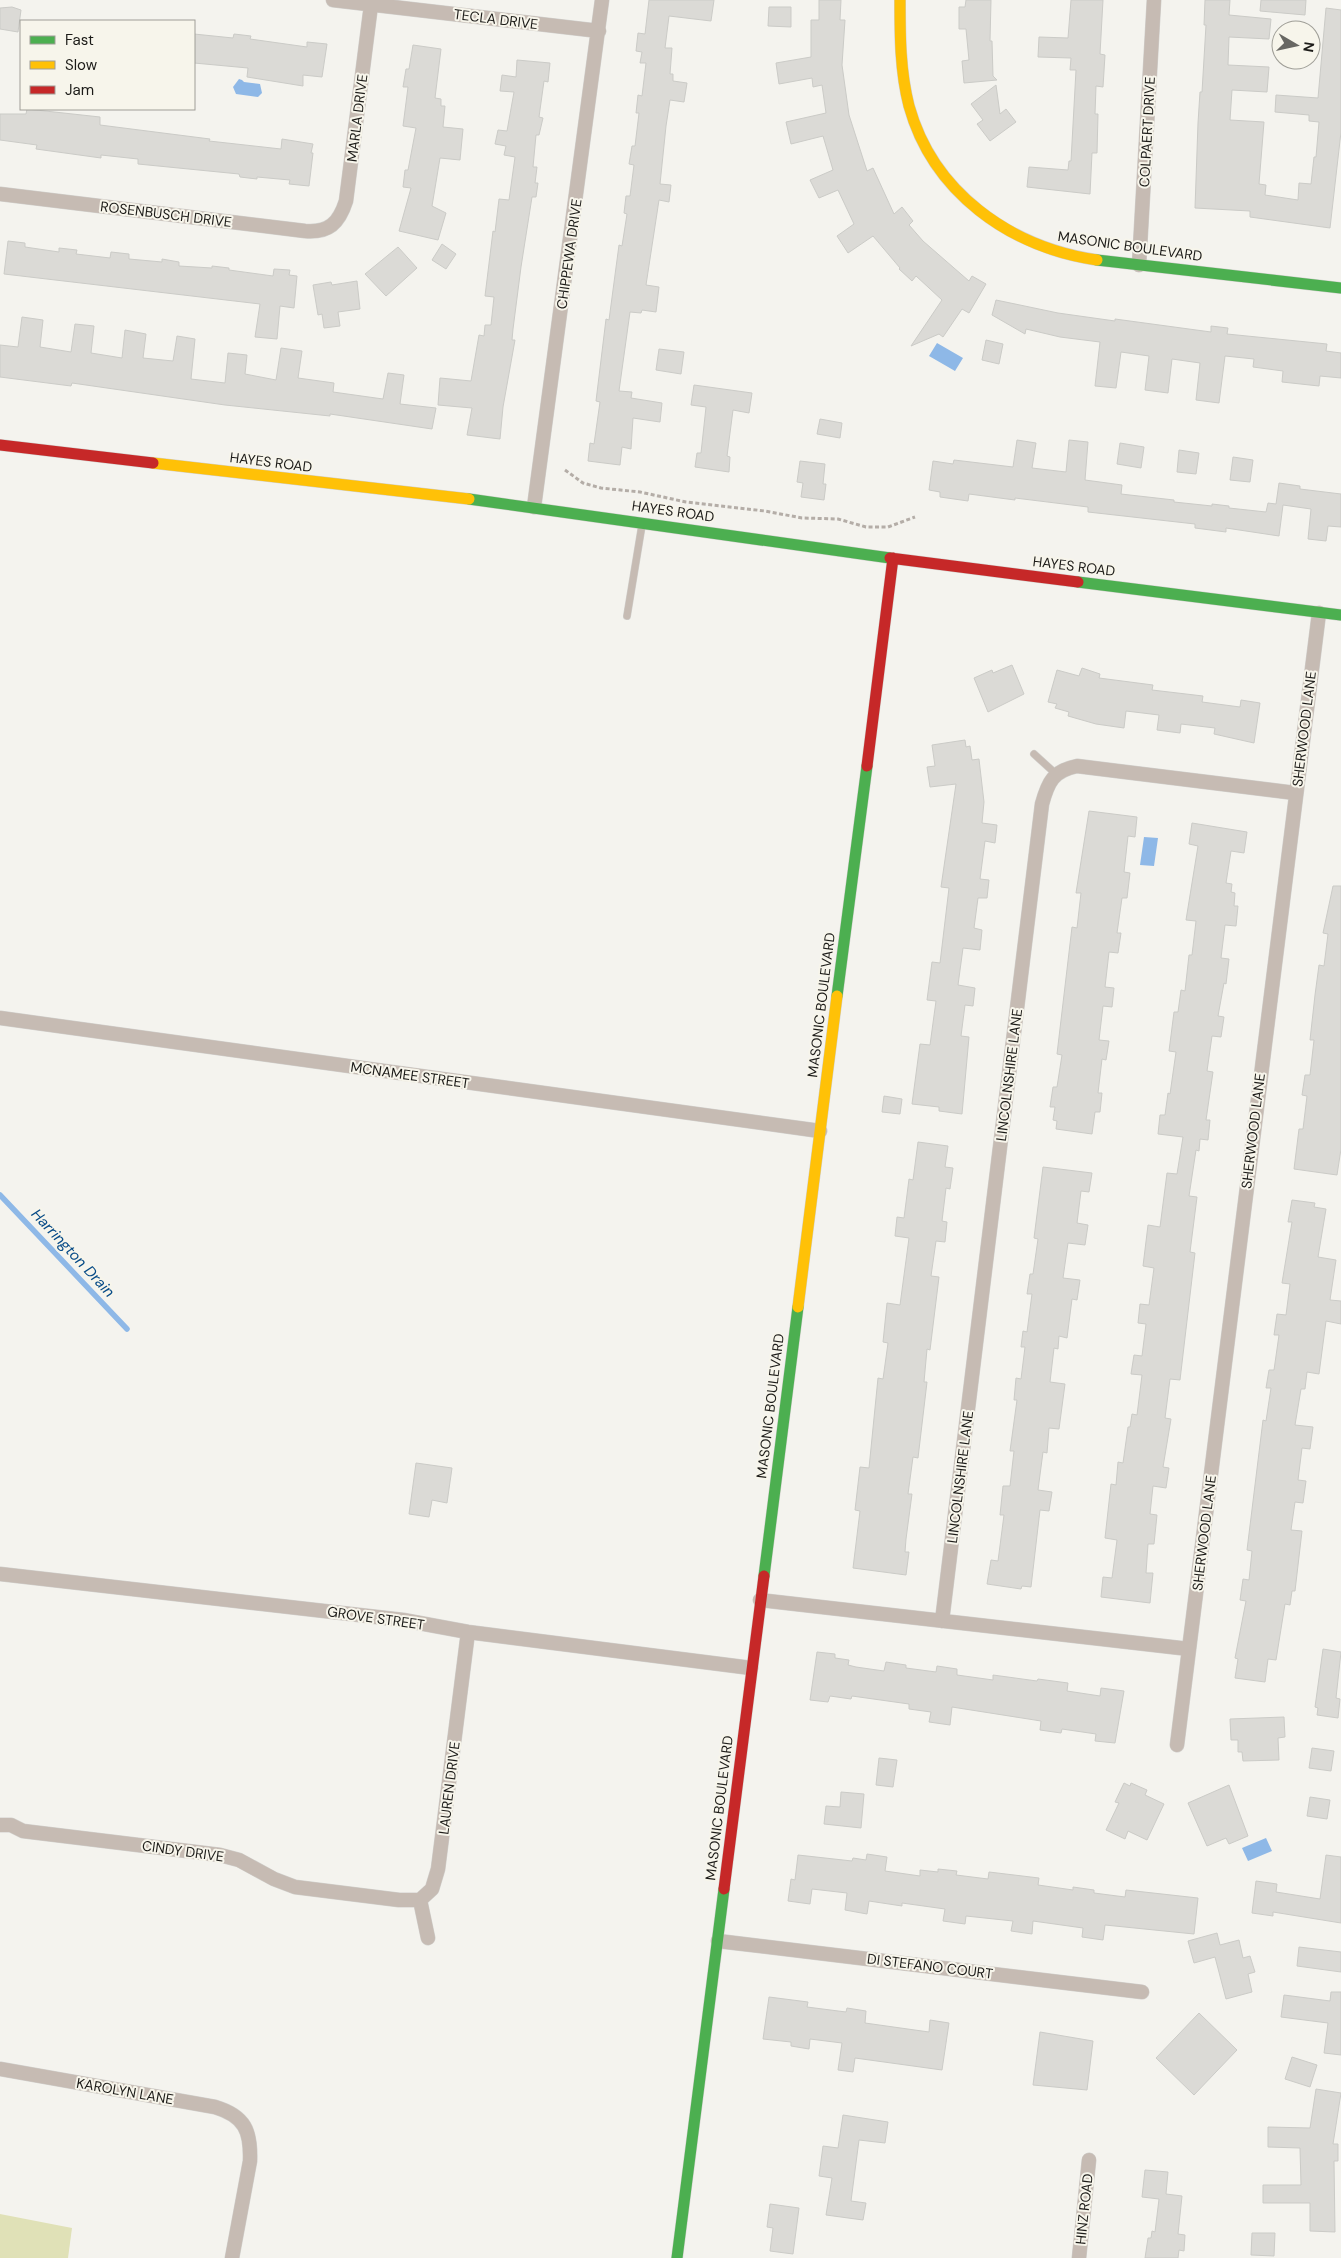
<svg xmlns="http://www.w3.org/2000/svg" width="1341" height="2258" font-family="'DM Sans',sans-serif">
<style>
.green{fill:#e0e1b7}
.water{fill:#8eb8e7}
.lines{fill:none;stroke-linecap:round;stroke-linejoin:round}
.stream{stroke:#8eb8e7;stroke-width:5.5}
.building{fill:#dbdad6;stroke:#cbcbc7}
.lane-casing{stroke:#d1d0cd;stroke-width:8}
.street-casing{stroke:#d1d0cd;stroke-width:15}
.fast-casing{stroke:#d1d0cd;stroke-width:12}
.slow-casing{stroke:#d1d0cd;stroke-width:12}
.jam-casing{stroke:#d1d0cd;stroke-width:12}
.path{stroke:#b4ada7;stroke-width:3;stroke-dasharray:4 2.5;stroke-linecap:butt}
.lane{stroke:#c6bbb3;stroke-width:7}
.street{stroke:#c6bbb3;stroke-width:14}
.fast{stroke:#4caf50;stroke-width:11}
.slow{stroke:#ffc107;stroke-width:11}
.jam{stroke:#c62828;stroke-width:11}
.labels{text-anchor:middle;stroke-width:4;stroke-linejoin:round;paint-order:stroke}
.street-label{font-size:14px;fill:#1c1b18;stroke:#f7f5eb}
.water-label{font-size:15px;font-style:italic;fill:#064a87;stroke:#f7f5eb}
</style>
<rect width="100%" height="100%" fill="#f4f3ee"/>
<path class="green" d="M0,2214L72,2228L68,2258H0Z"/>
<path class="water" d="M239,79L242,80L244,82L260,84L262,93L258,97L236,94L233,87Z
M937,343L963,358L955,371L929,356Z
M1144,837L1158,838L1154,866L1140,865Z
M1266,1838L1272,1851L1248,1861L1242,1848Z"/>
<g class="lines">
<path class="stream" d="M0,1195L127,1329"/>
</g>
<path class="building" d="M649,0H714L711,21L669,16L665,48H672L670,74H673V81L687,83L684,102L670,100L666,126L660,184L671,185L669,202L659,200L646,285L659,287L656,312L642,310L641,313L630,312L619,391L632,392L631,398L662,403L660,422L633,418L631,449L622,447L620,465L588,461L590,443L594,444L600,402L596,401L606,319L609,320L619,245L622,246L627,214L624,213L626,196H630L634,165L629,164L632,146H635L639,113H636L638,95L642,96L646,63H640L642,52L636,51L638,33L645,34Z
M819,0H841L840,20H845L842,65L849,115L867,171L873,168L894,214L902,207L913,221L909,225L923,241L969,281L972,276L986,284L969,313L962,309L943,337L939,334L911,346L942,300L916,276L912,281L899,269L900,268L873,236L848,253L837,236L854,224L838,190L819,198L810,180L833,170L823,136L791,144L786,122L826,113L822,85L813,87L812,78L779,84L776,63L811,57V20H819Z
M966,0H991L990,41H992L993,76L997,80L964,83L962,61L969,60L966,29H959V7H965Z
M1071,0H1103L1100,54L1105,55L1103,87L1096,86L1095,114H1098L1097,153H1092L1090,194L1027,187L1029,167L1068,170L1069,161H1071L1076,70H1070L1071,58L1038,57L1039,37L1068,38Z
M1205,0H1230L1229,15L1271,19L1269,39L1229,37L1228,65L1269,67L1267,92L1232,90L1230,120L1264,122L1259,184L1266,185L1265,195L1298,200L1299,183L1311,184L1314,157H1316L1319,122L1309,121V115L1275,112L1276,95L1318,98L1326,8L1341,10V132L1330,228L1250,217V211L1195,208L1198,123L1200,92H1202L1206,25H1204Z
M1261,0H1306L1305,15L1260,11Z
M12,7L21,10L18,32L0,29V8Z
M769,7H791V27L768,26Z
M194,34L233,38L234,34L251,36L250,39L307,47V42L327,44L322,77L303,75V86L247,77L248,68L194,63Z
M413,45L441,49L435,98L441,99V106H445L443,127L463,129L460,160L440,158L432,206L446,213L438,240L399,231L411,188L403,187L405,170H408L416,128L403,126L408,87H403L406,69H409Z
M517,60L550,63L548,82L544,81L539,117L543,118L539,135H536L533,167H537L535,183H538L536,197H532L521,267L513,329L512,340H515L503,407L500,439L467,435L472,408L438,405L440,378L471,381L479,335L484,336L485,325H491L494,297L485,296L493,231L495,232L499,199L509,200L515,157L504,155L506,146L495,144L498,130L507,131L514,92L500,91L502,75L516,77Z
M996,85L1000,114L1006,109L1016,122L990,141L977,124L983,120L971,104Z
M27,109L100,117V125L210,139L209,141L281,149L282,139L313,144L311,153H313L309,186L289,184L290,180L257,177V179L240,177L239,174L138,164V159L101,155V158L36,149L37,145L0,140V114H26Z
M8,241L25,243V247L59,252V248L77,250L76,254L110,258L111,252L129,254V259L162,262V259L179,262V266L212,268V266L229,268V270L273,276L274,269L290,270L289,275L297,276L294,308L280,306L277,339L255,337L260,304L4,274Z
M442,244L456,254L446,269L432,260Z
M398,247L417,268L386,296L365,274Z
M357,281L360,309L338,312L340,326L324,328L322,314L318,315L313,285L331,282L332,285Z
M996,300L1058,313L1115,321V319L1211,332V326L1228,328L1227,334L1327,344L1326,351L1341,353V378L1320,376L1319,386L1282,382L1283,371L1253,367L1254,359L1225,356L1219,403L1196,400L1200,363L1172,359L1168,393L1145,390L1149,356L1121,352L1116,388L1095,386L1100,342L1060,337L1026,329L1025,334L992,315Z
M22,317L43,320L40,347L71,352L75,324L94,326L91,353L122,358L125,330L146,334L143,358L173,361L177,336L195,339L191,379L225,383L228,353L247,355L245,374L276,380L281,348L302,351L298,378L334,383L333,392L383,399L388,373L404,375L400,404L436,408L432,429L330,414V416L225,405L72,383L71,386L0,377V345L18,347Z
M986,340L1003,344L999,364L982,360Z
M659,349L684,352L681,374L656,370Z
M694,385L752,393L749,413L733,410L727,456L730,457L729,472L695,467L697,453H701L706,407L691,405Z
M820,419L842,423L840,438L817,434Z
M1017,440L1036,443L1032,468L1066,472L1069,440L1088,442L1085,480L1122,485L1121,494L1174,500V502L1212,506V504L1229,506V508L1266,512L1268,503L1276,504L1279,483L1300,486V489L1341,494V527L1328,526L1326,541L1308,539L1311,509L1283,505L1279,536L1226,528V532L1195,528V524L1088,512V507L1015,498V500L969,494L968,501L940,497V492L929,490L933,461L953,464L954,460L1013,467Z
M1120,443L1144,447L1141,468L1117,464Z
M1179,450L1199,453L1196,474L1177,472Z
M1233,457L1253,460L1250,482L1230,480Z
M800,461L825,464L823,484H826L824,500L801,497L803,483L797,482Z
M1012,665L1024,694L988,712L974,678L992,670L993,673Z
M1082,668L1100,674L1099,678L1153,685L1152,690L1203,696L1202,702L1240,707L1241,700L1260,703L1254,743L1214,734L1215,728L1181,724L1180,733L1157,730L1159,715L1126,711L1124,728L1096,724L1068,716L1069,712L1055,708L1057,704L1048,702L1057,670L1079,676Z
M965,740L966,747L970,746L972,760L979,759L984,802L982,823L997,825L995,843L985,841L980,879L989,880L987,898H978L974,928L982,930L980,950L963,948L958,985L975,988L973,1006L965,1005L961,1036L969,1037L962,1114L939,1111V1107L912,1104L920,1044L930,1045L936,1001L927,1000L932,962L940,963L949,888L941,887L956,784L930,787L927,767L935,766L932,745Z
M1089,811L1137,817L1135,837L1128,836L1124,872L1130,873L1127,898H1122L1117,933H1121L1118,953L1109,952L1105,987L1114,988L1112,1007L1103,1006L1099,1040L1109,1041L1106,1060L1102,1059L1098,1093H1102L1100,1112H1095L1092,1134L1056,1129L1057,1121L1053,1120L1055,1107H1050L1053,1087H1057L1062,1055L1057,1054L1072,927L1077,928L1081,893H1076Z
M1192,823L1247,832L1244,853L1231,851L1226,883L1232,884L1231,892L1235,893L1234,906H1238L1236,926L1225,925L1221,958L1229,959L1226,984L1224,983L1218,1016L1224,1017L1221,1037L1212,1036L1207,1071L1213,1072L1206,1120H1210L1208,1140L1200,1139L1199,1151L1196,1150L1189,1196L1197,1197L1190,1252L1195,1253L1180,1380L1170,1379L1165,1418L1171,1419L1163,1467L1169,1468L1166,1488L1153,1486L1150,1514L1157,1515L1154,1544H1148L1146,1573H1153L1150,1603L1101,1597L1103,1577L1112,1578L1117,1540L1105,1538L1111,1484L1116,1485L1118,1462L1123,1463L1128,1427H1130L1132,1414L1137,1415L1142,1375L1131,1374L1134,1355L1142,1356L1146,1324L1138,1323L1140,1304L1149,1305L1154,1268L1143,1266L1148,1225L1160,1227L1167,1173L1177,1174L1183,1137L1158,1134L1160,1115H1165L1168,1093L1170,1094L1176,1052L1169,1051L1174,1012H1178L1181,990L1185,991L1189,955H1192L1196,921L1186,920L1198,846L1189,844Z
M1333,886H1341V1149L1337,1175L1294,1169L1299,1129H1303L1307,1096L1302,1095L1305,1075H1310L1314,1040H1310L1315,995L1319,965L1324,966L1328,934L1323,933Z
M884,1096L902,1099L900,1114L882,1112Z
M918,1142L948,1146L945,1167L953,1168L950,1189L946,1188L942,1221L947,1222L945,1242L936,1241L931,1276L939,1277L930,1350L927,1349L924,1382H927L918,1458L913,1457L908,1494H912L906,1539L905,1552H909L906,1575L853,1568L860,1511L855,1510L860,1467L869,1468L878,1378L883,1379L888,1343L883,1342L887,1303L900,1305L909,1238L895,1236L897,1217L904,1218L909,1179L913,1180Z
M1043,1167L1092,1173L1089,1192L1081,1191L1077,1223L1088,1225L1085,1245L1068,1243L1063,1278L1080,1280L1077,1300L1072,1299L1067,1338L1059,1336L1058,1349L1054,1348L1050,1382L1065,1384L1059,1429L1049,1428L1047,1453L1043,1452L1038,1490L1052,1492L1049,1511L1040,1510L1031,1587L1022,1586L1021,1589L987,1584L991,1560L998,1561L1004,1515H1000L1003,1486H1010L1014,1451H1010L1017,1400H1014L1016,1378L1021,1379L1025,1347H1021L1023,1331L1027,1332L1032,1294H1027L1030,1274H1033L1038,1239L1034,1238Z
M1292,1200L1315,1203L1314,1207L1326,1209L1318,1257L1336,1260L1330,1300L1341,1301V1324L1326,1321L1319,1374L1307,1372L1305,1389H1301L1295,1425L1313,1427L1310,1449L1302,1448L1298,1480L1306,1481L1303,1503L1295,1502L1291,1530L1302,1531L1295,1591H1292L1290,1605L1285,1604L1276,1660L1268,1659L1265,1682L1235,1678L1238,1659L1235,1658L1246,1601L1240,1600L1243,1579L1249,1580L1252,1551L1247,1550L1263,1420L1266,1421L1271,1388H1266L1269,1370H1274L1279,1335H1274L1277,1314L1286,1315L1290,1284L1282,1283L1292,1222H1288Z
M416,1463L452,1468L447,1503L432,1500L429,1517L409,1514Z
M1323,1649L1341,1652L1336,1698L1340,1699L1338,1718L1317,1715L1318,1708L1315,1707Z
M817,1652L835,1654V1658L849,1660L848,1665L856,1667L884,1671L886,1662L906,1665V1668L936,1672L937,1666L957,1669V1675L993,1680V1675L1037,1681L1038,1679L1068,1683L1067,1691L1100,1696L1101,1688L1124,1691L1115,1743L1095,1741L1096,1734L1062,1729L1061,1733L1040,1730L1041,1721L952,1707L950,1725L929,1722L931,1712L909,1709V1704L852,1696L851,1699L830,1696L828,1702L810,1700Z
M1284,1717L1285,1737L1278,1738L1279,1760L1243,1761L1242,1752H1238V1740H1231L1230,1719Z
M1312,1748L1334,1751L1331,1771L1309,1768Z
M879,1758L897,1760L893,1787L876,1785Z
M1124,1783L1130,1786L1131,1783L1147,1790L1145,1795L1164,1804L1147,1840L1128,1831L1125,1839L1106,1830L1119,1803L1115,1802Z
M1229,1785L1248,1836L1229,1844L1226,1838L1207,1846L1188,1803Z
M841,1792L864,1794L861,1828L824,1824L826,1806L840,1807Z
M1310,1797L1330,1800L1327,1819L1307,1816Z
M867,1854L887,1857L885,1871L920,1876V1870L938,1872V1869L957,1871L956,1875L988,1879L989,1872L1039,1878L1038,1885L1073,1890V1887L1094,1890V1893L1125,1897L1126,1890L1198,1898L1194,1934L1105,1925L1103,1940L1082,1937L1083,1928L1033,1921L1032,1934L1011,1931L1013,1921L966,1916L965,1924L943,1921L945,1909L902,1903V1906L869,1901L867,1914L845,1910L847,1893L812,1889L810,1904L788,1901L791,1879L795,1880L798,1855L852,1861L853,1858L866,1860Z
M1326,1855L1341,1857V1923L1273,1912V1916L1252,1913L1256,1881L1277,1884L1276,1892L1320,1899Z
M1217,1933L1220,1945L1239,1940L1243,1958L1250,1956L1255,1972L1248,1974L1252,1992L1226,1999L1215,1957L1194,1963L1188,1941Z
M1299,1947L1341,1952V1972L1297,1966Z
M1331,1992H1341V2055L1324,2053L1328,2023L1281,2017L1284,1995L1330,2001Z
M769,1997L808,2002L807,2007L846,2012L847,2008L866,2011L865,2023L929,2032L930,2020L949,2023L942,2070L855,2058L853,2072L838,2070L842,2043L810,2039L809,2049L791,2046V2042L763,2039Z
M1199,2013L1237,2050L1194,2095L1156,2058Z
M1040,2032L1093,2041L1087,2090L1033,2085Z
M1292,2057L1317,2065L1310,2087L1285,2079Z
M1316,2089L1341,2093L1333,2144H1338V2161H1334L1335,2232L1310,2231V2203H1263V2185H1301L1300,2148L1268,2147V2127L1310,2128Z
M843,2115L888,2122L885,2143L859,2140L851,2201L866,2203L863,2220L826,2215L832,2178L819,2176L823,2146L838,2148Z
M1145,2170L1168,2172L1166,2194L1182,2196L1178,2234L1185,2235L1184,2251L1179,2250L1178,2258H1145L1148,2238H1151L1152,2231L1155,2232L1159,2199L1142,2197Z
M770,2204L799,2208L793,2254L770,2251L773,2228L767,2227Z
M1252,2233H1275L1274,2256L1251,2255Z"/>
<g class="lines">
<defs>
<path id="lane" d="M627,616L642,525
M1034,754L1056,774"/>
<path id="street" d="M333,0L599,31
M0,194L305,231C329,233 339,223 346,201L371,5
M1139,265L1154,0
M534,507L602,0
M0,1018L820,1131
M0,1574L403,1620L468,1632L751,1668
M760,1600L1189,1649
M942,1621L1042,804C1048,782 1053,771 1077,766L1295,793
M1177,1745L1319,613
M0,1825H11L23,1831L220,1855L239,1860L274,1879L295,1887L399,1900H420
M428,1938L420,1900L432,1889L438,1869L468,1632
M718,1941L1142,1992
M0,2069L215,2107C245,2116 251,2131 250,2161L232,2258
M1079,2258L1089,2160"/>
<path id="fast" d="M1097,260L1341,288
M469,499L890,558
M1078,582L1341,615
M837,996L867,766
M764,1576L798,1307
M677,2258L724,1889"/>
<path id="slow" d="M900,0C900,35 900,71 909,106C933,192 1009,247 1097,260
M153,463L469,499
M798,1307L837,996"/>
<path id="jam" d="M0,445L153,463
M890,558L1078,582
M867,766L893,558
M724,1889L764,1576"/>
</defs>
<use href="#lane" class="lane-casing"/>
<use href="#street" class="street-casing"/>
<use href="#fast" class="fast-casing"/>
<use href="#slow" class="slow-casing"/>
<use href="#jam" class="jam-casing"/>
<path class="path" d="M565,470L583,483L601,488L640,492L686,502L765,511L802,518L838,519L866,527H888L915,517"/>
<use href="#lane" class="lane"/>
<use href="#street" class="street"/>
<use href="#fast" class="fast"/>
<use href="#slow" class="slow"/>
<use href="#jam" class="jam"/>
</g>
<g class="labels">
<g class="street-label">
<text transform="translate(496 19) rotate(7)" y="5">TECLA DRIVE</text>
<text transform="translate(357 118) rotate(-83)" y="5">MARLA DRIVE</text>
<text transform="translate(1147 132) rotate(-87)" y="5">COLPAERT DRIVE</text>
<text transform="translate(166 214) rotate(7)" y="5">ROSENBUSCH DRIVE</text>
<text transform="translate(1130 246) rotate(8)" y="5">MASONIC BOULEVARD</text>
<text transform="translate(569 254) rotate(-82)" y="5">CHIPPEWA DRIVE</text>
<text transform="translate(271 462) rotate(7)" y="5">HAYES ROAD</text>
<text transform="translate(673 511) rotate(8)" y="5">HAYES ROAD</text>
<text transform="translate(1074 566) rotate(7)" y="5">HAYES ROAD</text>
<text transform="translate(1304 729) rotate(-83)" y="5">SHERWOOD LANE</text>
<text transform="translate(821 1005) rotate(-83)" y="5">MASONIC BOULEVARD</text>
<text transform="translate(410 1075) rotate(8)" y="5">MCNAMEE STREET</text>
<text transform="translate(1009 1075) rotate(-83)" y="5">LINCOLNSHIRE LANE</text>
<text transform="translate(1253 1131) rotate(-83)" y="5">SHERWOOD LANE</text>
<text transform="translate(770 1406) rotate(-83)" y="5">MASONIC BOULEVARD</text>
<text transform="translate(960 1477) rotate(-83)" y="5">LINCOLNSHIRE LANE</text>
<text transform="translate(1204 1533) rotate(-83)" y="5">SHERWOOD LANE</text>
<text transform="translate(376 1618) rotate(8)" y="5">GROVE STREET</text>
<text transform="translate(449 1788) rotate(-83)" y="5">LAUREN DRIVE</text>
<text transform="translate(719 1808) rotate(-83)" y="5">MASONIC BOULEVARD</text>
<text transform="translate(183 1851) rotate(8)" y="5">CINDY DRIVE</text>
<text transform="translate(930 1966) rotate(7)" y="5">DI STEFANO COURT</text>
<text transform="translate(125 2091) rotate(10)" y="5">KAROLYN LANE</text>
<text transform="translate(1084 2209) rotate(-84)" y="5">HINZ ROAD</text>
</g>
<g class="water-label">
<text transform="translate(73 1253) rotate(47)" y="5">Harrington Drain</text>
</g>
</g>
<rect x="20" y="20" width="175" height="90" fill="#f7f5eb" stroke="#9f9e97"/>
<rect x="30" y="36" width="25" height="8" fill="#4caf50" stroke="#9f9e97"/>
<text x="65" y="45" font-size="15" fill="#1c1b18">Fast</text>
<rect x="30" y="61" width="25" height="8" fill="#ffc107" stroke="#9f9e97"/>
<text x="65" y="70" font-size="15" fill="#1c1b18">Slow</text>
<rect x="30" y="86" width="25" height="8" fill="#c62828" stroke="#9f9e97"/>
<text x="65" y="95" font-size="15" fill="#1c1b18">Jam</text>
<g transform="translate(1296 45) rotate(99)"><circle r="24" fill="#f7f5eb" stroke="#9f9e97"/>
<path d="M0-4L9 19L0 12L-9 19Z" fill="#686763"/>
<text y="-8" font-size="14" font-weight="bold" text-anchor="middle" fill="#1c1b18">N</text>
</g>
</svg>
